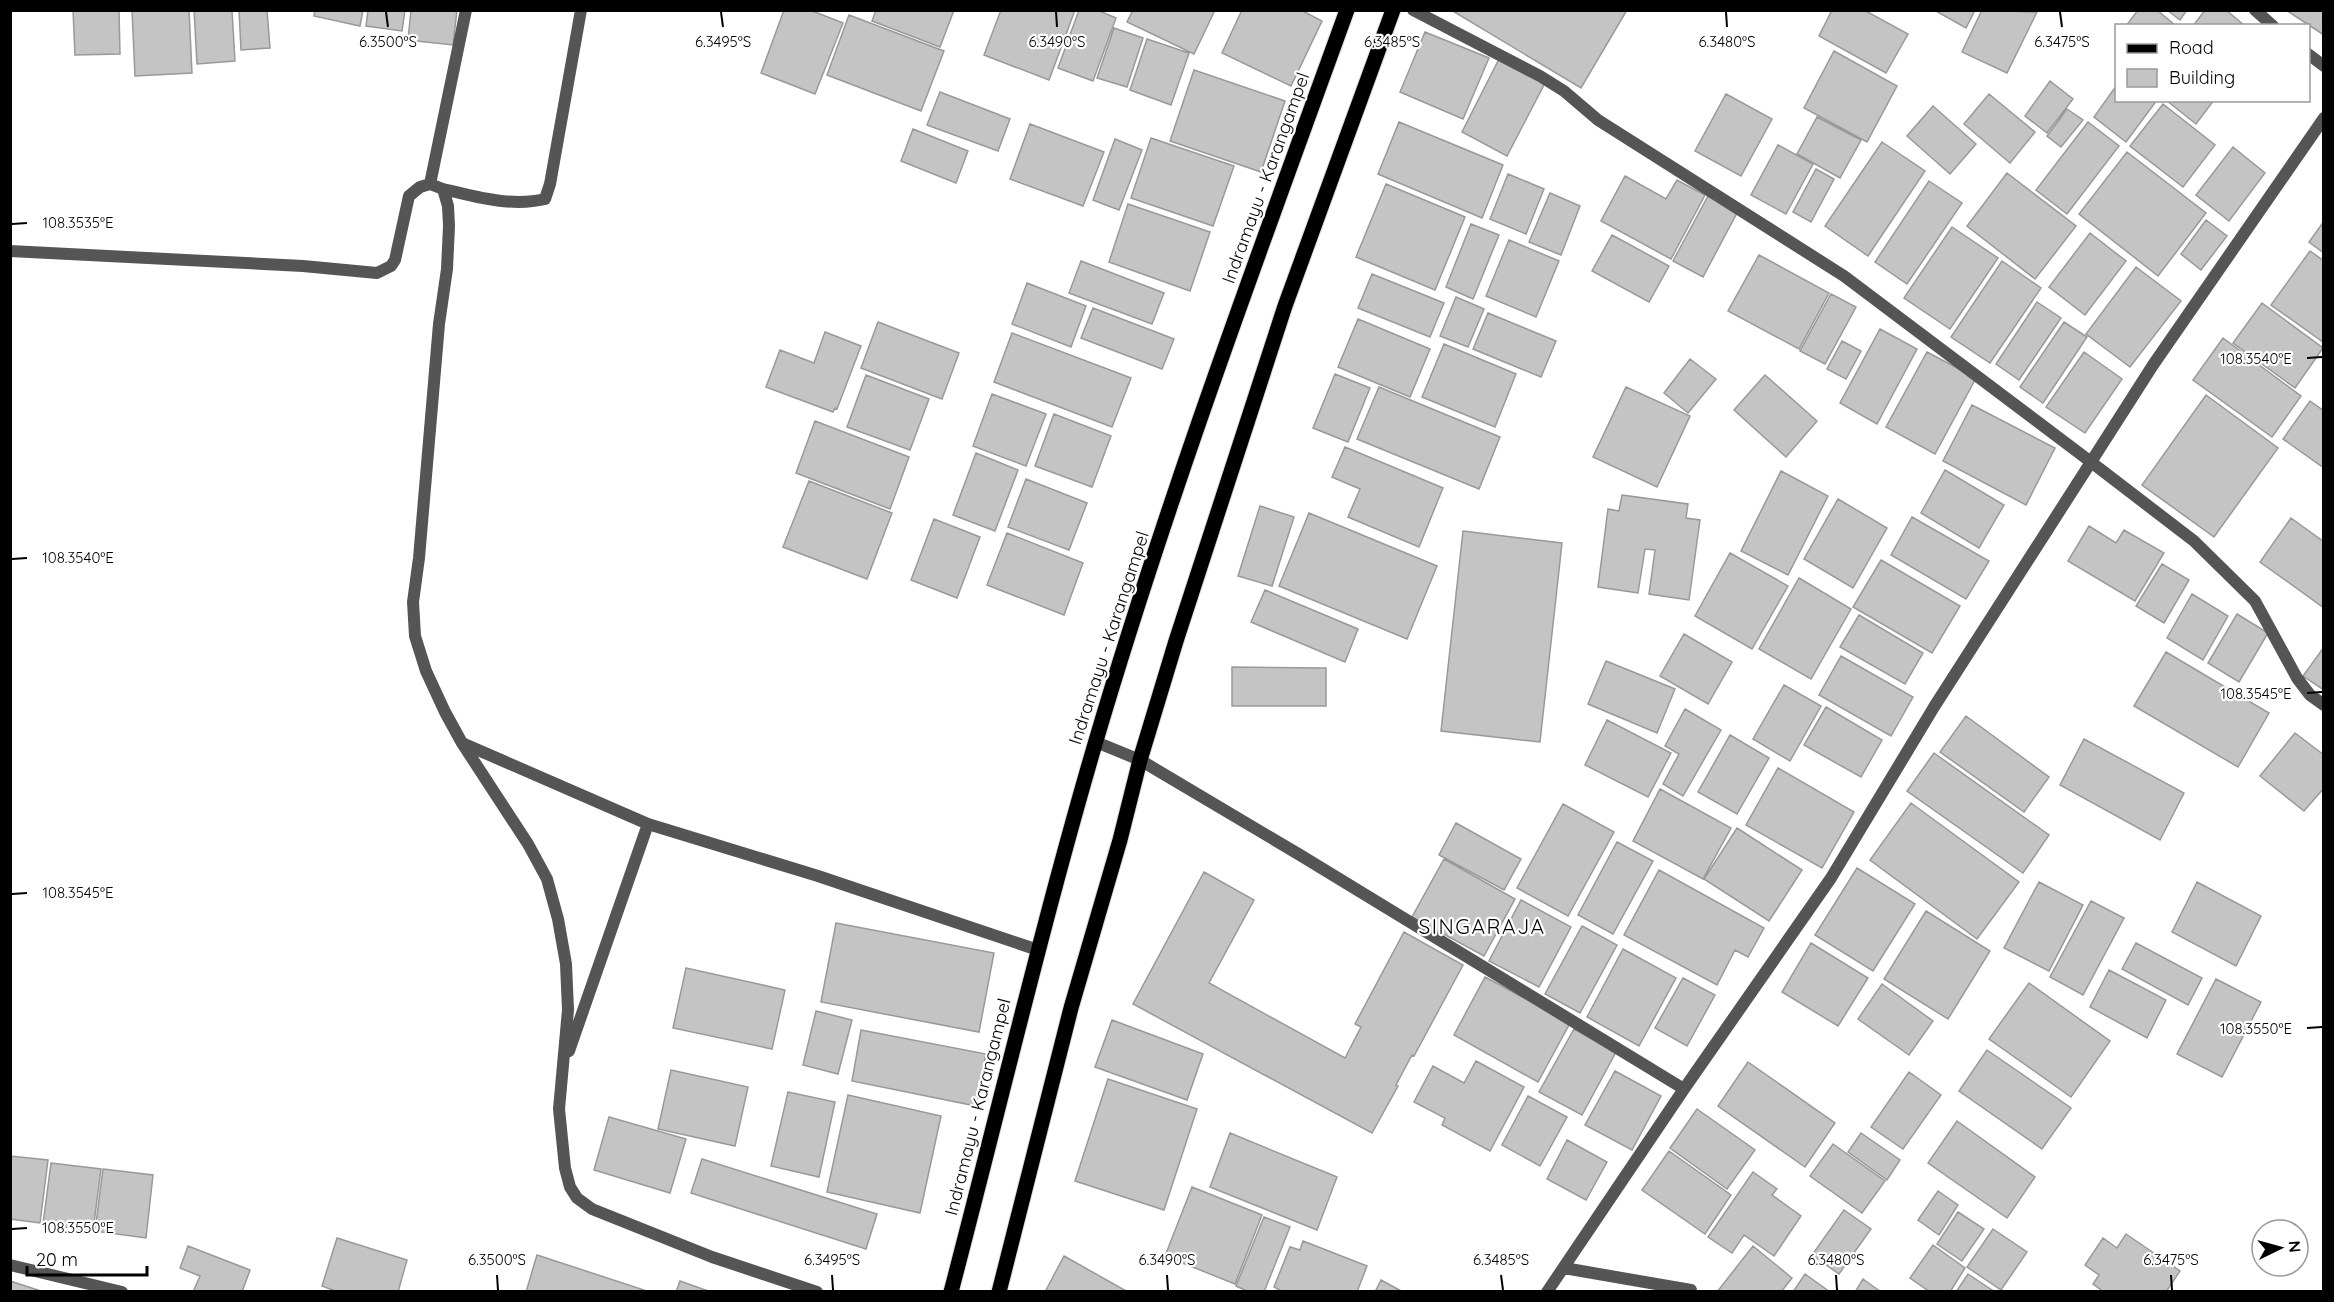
<svg xmlns="http://www.w3.org/2000/svg" width="2334" height="1302" font-family="Quicksand,sans-serif">
<style>
.building{fill:#c4c4c4;stroke:#999;stroke-width:1.5}
.lines{fill:none;stroke-linecap:round;stroke-linejoin:round}
.primary-casing{stroke:#dbdbdb;stroke-width:17}
.street{stroke:#555;stroke-width:12}
.primary{stroke:#000;stroke-width:15}
.ticks{fill:none;stroke:#000;stroke-width:2}
.labels{text-anchor:middle;stroke-width:4.5;stroke-linejoin:round;paint-order:stroke}
.street-label{font-size:18px;fill:#000;stroke:#fff}
.quarter-label{font-size:21px;letter-spacing:1.5px;fill:#000;stroke:#fff}
.ticks-label{font-size:15px;text-anchor:middle;fill:#000;stroke:#fff;stroke-width:4.5;stroke-linejoin:round;paint-order:stroke}
</style>
<rect width="100%" height="100%" fill="#fff"/>
<path class="building" d="M73,10H119L120,54L75,55Z
M132,10H189L192,73L135,76Z
M194,10H232L235,61L197,64Z
M239,10H267L270,48L241,50Z
M315,10H363L360,26L314,16Z
M368,10H405L402,31L366,26Z
M411,10H457L453,45L408,40Z
M784,10H810L843,23L815,94L761,73Z
M876,10H954L940,47L872,21Z
M1001,10H1075L1049,80L984,55Z
M1079,10H1097L1116,18L1093,81L1058,68Z
M1133,10H1215L1194,54L1127,22Z
M1242,10H1301L1322,21L1291,86L1222,53Z
M1451,10H1627L1581,88Z
M1832,10H1864L1908,34L1886,73L1819,36Z
M1934,10H1975L1966,28Z
M1982,10L2037,12L2007,73L1962,52Z
M2138,10H2157L2176,26H2126Z
M2167,10H2187L2180,20Z
M2205,10H2226L2245,26H2193Z
M2286,10H2324V35Z
M849,15L944,51L921,111L827,75Z
M1114,28L1143,38L1127,87L1097,78Z
M1425,32L1489,58L1463,119L1400,92Z
M1147,39L1189,53L1171,105L1130,90Z
M1834,51L1897,86L1867,142L1804,108Z
M1499,59L1545,83L1507,156L1462,132Z
M1194,70L1285,101L1261,172L1170,141Z
M2050,81L2073,99L2047,133L2025,116Z
M2116,86V100H2157L2126,142L2094,117Z
M940,92L1010,119L998,151L927,125Z
M1726,94L1772,119L1741,176L1695,151Z
M1989,94L2035,132L2010,163L1964,124Z
M2166,100H2214L2196,124Z
M2163,104L2215,145L2183,187L2130,146Z
M1933,106L1976,144L1950,174L1907,136Z
M2067,109L2083,120L2061,147L2047,136Z
M1817,117L1861,140L1840,178L1797,154Z
M1399,122L1503,165L1482,218L1378,174Z
M2088,122L2119,146L2067,214L2036,190Z
M1030,124L1104,152L1083,206L1010,179Z
M913,129L968,151L956,183L901,161Z
M1151,138L1234,166L1213,226L1131,198Z
M1115,139L1142,150L1119,210L1093,200Z
M1882,142L1925,171L1868,256L1825,226Z
M1778,145L1813,164L1786,214L1751,195Z
M2233,147L2265,173L2229,221L2196,195Z
M2127,152L2206,213L2158,276L2079,214Z
M1816,169L1834,179L1811,222L1793,212Z
M2007,173L2076,226L2035,279L1967,226Z
M1508,174L1544,189L1526,234L1490,219Z
M1625,176L1666,199L1677,180L1705,195L1671,259L1601,221Z
M1929,181L1962,203L1907,284L1875,262Z
M1386,184L1465,217L1435,290L1356,257Z
M1550,193L1580,206L1561,255L1529,242Z
M1708,196L1738,211L1703,277L1673,261Z
M1128,204L1210,232L1190,291L1109,262Z
M2206,220L2227,236L2201,270L2181,254Z
M2324,221V253L2309,242Z
M1471,224L1499,235L1473,299L1446,287Z
M1952,227L1998,258L1950,329L1904,298Z
M2090,233L2126,261L2085,315L2049,287Z
M1612,235L1669,266L1649,302L1592,271Z
M1509,240L1559,261L1536,317L1486,296Z
M2310,251L2324,261L2323,342L2271,305Z
M1759,255L1829,293L1799,349L1728,311Z
M1081,261L1164,293L1152,324L1069,293Z
M2002,261L2041,288L1990,363L1951,337Z
M2136,267L2181,301L2130,367L2086,334Z
M1372,274L1444,303L1430,337L1358,308Z
M1027,283L1086,306L1071,347L1012,324Z
M1831,294L1856,307L1825,364L1800,351Z
M1456,297L1484,309L1468,347L1440,336Z
M2037,302L2061,318L2019,380L1996,364Z
M2262,303L2323,348L2295,388L2233,343Z
M1093,308L1174,339L1162,369L1081,338Z
M1488,313L1556,341L1541,377L1473,349Z
M1358,319L1430,349L1410,397L1338,367Z
M878,322L959,353L942,399L861,368Z
M2064,322L2087,337L2043,403L2020,387Z
M1880,329L1917,349L1877,424L1840,403Z
M825,332L861,346L837,409L835,408L833,412L766,387L780,350L814,363Z
M1012,333L1131,378L1112,427L994,382Z
M2223,338L2301,396L2272,437L2193,380Z
M1842,341L1861,351L1846,379L1827,369Z
M1444,344L1516,374L1495,427L1422,397Z
M1927,352L1976,378L1935,454L1886,427Z
M2084,352L2122,379L2085,433L2046,407Z
M1690,359L1716,379L1688,413L1664,393Z
M1335,374L1370,388L1348,442L1313,428Z
M866,375L929,399L910,450L847,427Z
M1765,375L1817,421L1786,457L1734,410Z
M1379,387L1500,437L1479,489L1357,439Z
M1626,387L1690,416L1657,487L1593,457Z
M992,394L1046,414L1026,466L973,446Z
M2206,395L2278,448L2214,537L2142,485Z
M2310,401L2324,411V468L2283,439Z
M1972,405L2055,448L2026,505L1943,461Z
M1054,414L1111,436L1092,487L1035,466Z
M815,421L909,457L890,509L796,473Z
M1345,447L1443,488L1419,547L1348,517L1360,489L1332,477Z
M976,453L1018,470L995,531L953,515Z
M1945,470L2004,505L1979,548L1921,513Z
M1781,471L1828,496L1788,575L1741,551Z
M1026,479L1087,503L1069,550L1008,527Z
M809,481L892,513L867,579L783,547Z
M1622,495L1688,504L1686,518L1700,520L1689,600L1649,594L1655,550L1645,549L1638,593L1598,587L1608,509L1619,511Z
M1838,499L1887,528L1853,588L1804,559Z
M1260,506L1294,517L1272,586L1238,576Z
M1309,513L1437,566L1407,639L1279,586Z
M1912,517L1989,561L1966,599L1891,555Z
M2291,518L2324,542V608L2260,562Z
M934,519L980,537L957,598L911,580Z
M2089,526L2116,543L2124,530L2164,553L2135,601L2068,561Z
M1463,531L1562,543L1540,742L1441,731Z
M1007,533L1083,563L1064,615L987,585Z
M1730,553L1788,586L1752,649L1695,616Z
M1881,560L1960,606L1932,653L1853,607Z
M2162,564L2189,580L2164,623L2136,606Z
M1799,578L1851,609L1811,679L1759,649Z
M1265,590L1358,629L1345,662L1251,622Z
M2192,594L2228,616L2203,660L2167,638Z
M2237,614L2268,633L2239,682L2208,663Z
M1859,615L1923,653L1905,684L1840,647Z
M1684,634L1732,662L1708,704L1660,676Z
M2324,647V690L2303,676Z
M2166,652L2269,713L2238,767L2134,706Z
M1841,656L1913,697L1891,736L1819,695Z
M1606,661L1675,689L1657,733L1588,704Z
M1232,667L1326,668V706H1232Z
M1784,685L1821,706L1790,761L1753,739Z
M1826,707L1882,740L1861,777L1804,745Z
M1685,709L1721,730L1683,796L1663,784L1679,754L1665,746Z
M1966,716L2049,777L2024,812L1940,752Z
M1607,720L1671,753L1648,797L1585,765Z
M2295,733L2324,755V788L2304,811L2260,776Z
M1730,735L1769,758L1737,814L1698,792Z
M2084,739L2184,793L2160,840L2060,785Z
M1934,753L2049,835L2023,873L1907,791Z
M1778,768L1854,812L1822,868L1746,825Z
M1660,789L1731,828L1703,879L1633,841Z
M1911,803L2019,882L1977,939L1870,860Z
M1563,804L1614,832L1568,916L1517,888Z
M1456,823L1521,859L1504,890L1439,855Z
M1737,828L1802,870L1769,921L1704,879Z
M1617,842L1653,861L1613,934L1578,915Z
M1444,859L1515,899L1484,956L1412,917Z
M1857,868L1915,904L1873,971L1815,935Z
M1659,870L1764,928L1748,957L1735,950L1717,985L1624,935Z
M1204,872L1254,900L1209,983L1345,1058L1361,1027L1355,1024L1404,932L1463,965L1414,1056L1412,1055L1396,1085L1398,1086L1372,1133L1133,1004Z
M2039,882L2083,905L2049,971L2004,948Z
M2197,882L2261,916L2236,966L2172,932Z
M1521,900L1571,927L1539,987L1489,961Z
M2091,901L2124,918L2083,995L2050,977Z
M1926,911L1990,951L1948,1019L1884,979Z
M836,923L994,953L979,1032L821,1002Z
M1582,926L1617,945L1580,1013L1545,994Z
M1811,943L1868,978L1838,1026L1782,992Z
M2136,943L2202,978L2188,1005L2122,969Z
M1623,949L1676,978L1639,1046L1587,1017Z
M686,968L785,990L772,1049L673,1028Z
M2109,970L2166,1000L2147,1038L2090,1007Z
M1485,977L1570,1023L1538,1082L1454,1035Z
M1683,978L1715,995L1687,1046L1655,1028Z
M2216,979L2261,1002L2222,1077L2177,1054Z
M2029,983L2110,1041L2071,1097L1989,1039Z
M1882,984L1933,1021L1909,1055L1858,1019Z
M816,1011L852,1020L838,1074L803,1065Z
M1112,1020L1203,1054L1187,1100L1095,1067Z
M1574,1029L1616,1052L1582,1115L1539,1092Z
M861,1030L986,1054L976,1106L852,1081Z
M1987,1050L2071,1108L2042,1149L1959,1091Z
M1476,1061L1524,1087L1490,1151L1442,1125L1445,1118L1414,1102L1433,1066L1464,1083Z
M1748,1062L1835,1123L1805,1167L1718,1106Z
M671,1070L748,1087L735,1146L658,1129Z
M1615,1071L1661,1096L1632,1150L1585,1125Z
M1909,1072L1941,1095L1903,1149L1871,1127Z
M1108,1079L1197,1109L1164,1210L1075,1181Z
M788,1092L835,1102L819,1177L771,1166Z
M848,1095L941,1116L920,1213L827,1192Z
M1528,1096L1567,1117L1540,1166L1502,1145Z
M1697,1109L1755,1150L1727,1189L1670,1148Z
M609,1117L686,1139L670,1193L594,1170Z
M1957,1121L2035,1177L2007,1218L1928,1163Z
M1230,1133L1337,1177L1317,1230L1210,1187Z
M1861,1133L1900,1160L1887,1180L1848,1152Z
M1567,1140L1607,1162L1586,1200L1547,1179Z
M1833,1144L1885,1181L1862,1213L1810,1176Z
M1669,1151L1731,1195L1705,1234L1642,1190Z
M10,1156L48,1160L40,1223L10,1219Z
M702,1159L877,1214L866,1249L691,1193Z
M51,1163L101,1169L93,1231L43,1224Z
M103,1169L153,1175L146,1238L95,1231Z
M1753,1172L1777,1189L1772,1195L1801,1216L1774,1256L1744,1235L1732,1253L1708,1237Z
M1192,1187L1262,1215L1235,1284L1165,1256Z
M1938,1191L1958,1205L1939,1235L1918,1220Z
M1844,1210L1871,1229L1839,1274L1812,1255Z
M1958,1212L1984,1229L1962,1261L1937,1244Z
M1264,1217L1290,1227L1264,1292H1249L1236,1286Z
M1993,1229L2027,1252L2001,1290L1967,1267Z
M2126,1234L2180,1271L2166,1292H2104L2093,1284L2099,1275L2085,1265L2103,1238L2117,1248Z
M337,1238L407,1260L398,1292H338L322,1286Z
M1303,1241L1367,1266L1357,1292H1283L1274,1287L1290,1247L1300,1250Z
M1933,1245L1965,1268L1950,1292H1930L1910,1278Z
M188,1246L250,1270L242,1292H193L200,1276L180,1268Z
M1753,1246L1792,1278L1781,1292H1717Z
M537,1255L644,1290V1292H526Z
M1064,1256L1128,1292H1045Z
M1805,1274L1830,1292H1793Z
M1968,1274L1995,1292H1956Z
M1863,1279L1881,1292H1855Z
M1381,1280L1403,1292H1375Z
M10,1281L44,1292H10Z
M680,1281L711,1292H676Z"/>
<g class="lines">
<defs>
<path id="primary" d="M951,1292C999,1109 1042,925 1095,744C1168,496 1259,253 1347,10
M999,1292L1071,1008L1120,840L1140,760L1176,641L1285,306L1393,10"/>
</defs>
<use href="#primary" class="primary-casing"/>
<path class="street" d="M1413,10L1540,76L1564,91L1598,120L1844,276L2091,462L1934,707L1831,878L1684,1089L1547,1292
M2255,10L2273,26
M2308,54L2324,66
M2324,118L2153,365L2091,462L2194,541L2255,601L2297,678L2310,695L2324,705
M430,184L466,10
M443,189C476,197 512,207 545,199L550,184L581,10
M10,251L303,266L377,273L391,266L395,260L409,196L420,187L430,184L443,189L448,206L449,226L447,269L439,324L419,558L413,602L415,636L426,671L445,712L462,743L528,844L547,879L558,919L566,964L568,1010L559,1109L565,1168L570,1187L577,1198L592,1209L712,1257L817,1292
M1096,742L1140,760L1300,855L1684,1089
M462,743L648,824
M569,1051L648,824L818,876L1038,950
M10,1265L122,1292
M1564,1268L1691,1290"/>
<use href="#primary" class="primary"/>
</g>
<path class="ticks" d="M386,12L388,27M721,12L723,27M1056,12L1057,27M1391,12L1392,27M1726,12L1727,27M2060,12L2062,27M12,224L27,223M2307,358L2322,357M12,559L27,558M2307,693L2322,692M12,894L27,893M2307,1028L2322,1027M12,1229L27,1228M497,1275L498,1290M832,1275L833,1290M1167,1275L1168,1290M1501,1275L1503,1290M1836,1275L1837,1290M2171,1275L2172,1290"/>
<g class="labels">
<g class="street-label">
<text transform="translate(1266 178) rotate(-70)" y="6">Indramayu - Karangampel</text>
<text transform="translate(1109 638) rotate(-72)" y="6">Indramayu - Karangampel</text>
<text transform="translate(978 1107) rotate(-76)" y="6">Indramayu - Karangampel</text>
</g>
<g class="quarter-label">
<text x="1482" y="934">SINGARAJA</text>
</g>
</g>
<g class="ticks-label">
<text x="388" y="47">6.3500°S</text>
<text x="723" y="47">6.3495°S</text>
<text x="1057" y="47">6.3490°S</text>
<text x="1392" y="47">6.3485°S</text>
<text x="1727" y="47">6.3480°S</text>
<text x="2062" y="47">6.3475°S</text>
<text x="78" y="228">108.3535°E</text>
<text x="2256" y="364">108.3540°E</text>
<text x="78" y="563">108.3540°E</text>
<text x="2256" y="699">108.3545°E</text>
<text x="78" y="898">108.3545°E</text>
<text x="2256" y="1034">108.3550°E</text>
<text x="78" y="1233">108.3550°E</text>
<text x="497" y="1265">6.3500°S</text>
<text x="832" y="1265">6.3495°S</text>
<text x="1167" y="1265">6.3490°S</text>
<text x="1501" y="1265">6.3485°S</text>
<text x="1836" y="1265">6.3480°S</text>
<text x="2171" y="1265">6.3475°S</text>
</g>
<rect width="2334" height="1302" fill="none" stroke="#000000" stroke-width="24"/>
<rect x="2115" y="24" width="195" height="78" fill="#ffffff" stroke="#999999" stroke-width="1.5"/>
<rect x="2127" y="44" width="30" height="9" fill="#000000" stroke="#999999" stroke-width="1.5"/>
<text x="2169" y="54" font-size="18" fill="#000000">Road</text>
<rect x="2127" y="69" width="30" height="18" fill="#c4c4c4" stroke="#999999" stroke-width="1.5"/>
<text x="2169" y="84" font-size="18" fill="#000000">Building</text>
<g transform="translate(2280 1248) rotate(85)"><circle r="28" fill="#ffffff" stroke="#999999" stroke-width="1.5"/>
<path d="M0-4.5L10 22L0 15L-10 22Z" fill="#000000"/>
<text y="-9" font-size="16" font-weight="bold" text-anchor="middle" fill="#000000">N</text>
</g>
<path d="M27 1266v9h120v-9" fill="none" stroke="#000000" stroke-width="3"/>
<text x="36" y="1266" font-size="18" fill="#000000" stroke="#ffffff" stroke-width="4.5" paint-order="stroke">20 m</text>
</svg>
